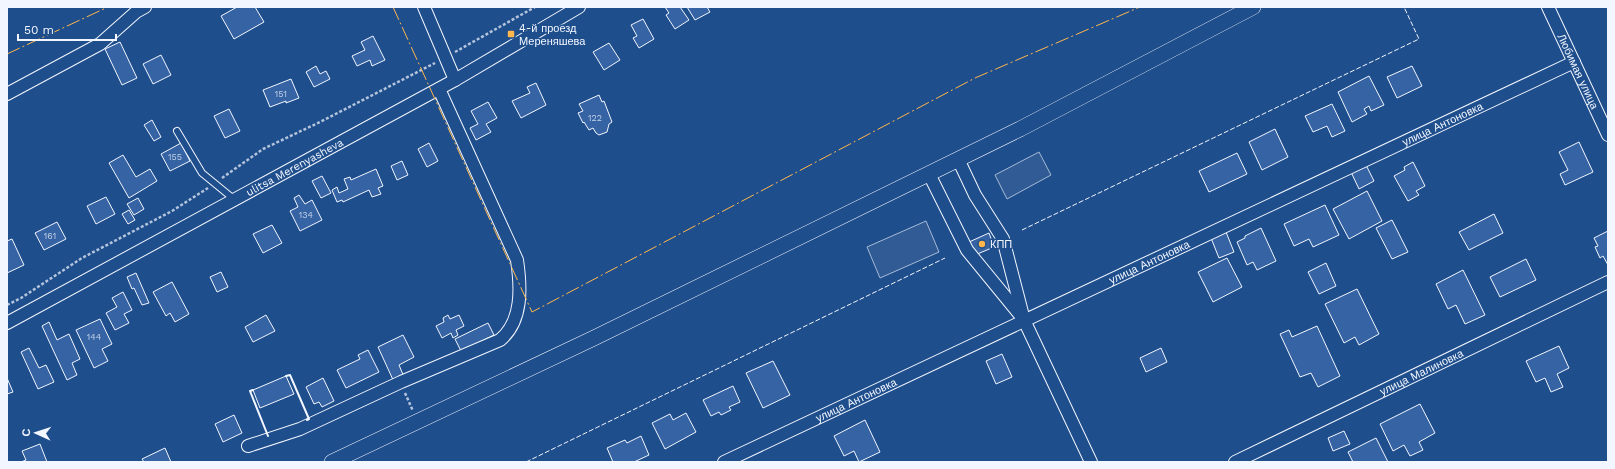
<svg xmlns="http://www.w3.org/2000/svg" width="1615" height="469" font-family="'Work Sans',sans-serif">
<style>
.built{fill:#305b95;stroke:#a8bbd7}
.building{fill:#3563a3;stroke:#f2f6ff}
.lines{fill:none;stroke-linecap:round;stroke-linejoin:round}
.service-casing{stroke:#f2f6ff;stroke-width:8}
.minor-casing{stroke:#f2f6ff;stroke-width:14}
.tertiary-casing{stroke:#f2f6ff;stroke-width:16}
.path{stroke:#b3c4dc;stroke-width:2.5;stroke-dasharray:3 2;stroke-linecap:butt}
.service{stroke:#1f4e8c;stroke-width:6}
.minor{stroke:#1f4e8c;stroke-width:12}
.tertiary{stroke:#1f4e8c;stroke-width:15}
.fence{stroke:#f2f6ff;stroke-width:1;stroke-dasharray:5 2;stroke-linecap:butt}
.wall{stroke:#f2f6ff;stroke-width:2}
.power{stroke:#ffb74d;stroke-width:1;stroke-dasharray:14 3 2 3;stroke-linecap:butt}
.poi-dot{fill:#ffb74d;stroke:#1f4e8c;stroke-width:1.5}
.labels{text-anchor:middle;stroke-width:3;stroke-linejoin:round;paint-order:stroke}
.number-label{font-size:9px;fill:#c3d1e8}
.poi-label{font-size:11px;fill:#f2f6ff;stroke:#1f4e8c;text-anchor:start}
.street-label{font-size:11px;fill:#f2f6ff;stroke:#1f4e8c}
</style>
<rect width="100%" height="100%" fill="#1f4e8c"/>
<path class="built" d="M1039,152L1051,175L1007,199L995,175Z
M926,221L939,252L880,278L867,247Z"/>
<path class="building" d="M237,7H255L264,22L234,39L221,16Z
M665,7H680L689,20L675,29L666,15L669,13Z
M687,7H707L710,12L695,20Z
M643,19L654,39L639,48L633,38L637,36L631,25Z
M373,36L385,60L372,66L370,60L357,66L352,56L365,50L361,42Z
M120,42L137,78L122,85L105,49Z
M609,43L620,60L604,70L593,52Z
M161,55L171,75L153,84L143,64Z
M316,66L320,74L326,71L330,79L314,87L306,72Z
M1412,66L1422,86L1397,98L1387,77Z
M1369,76L1384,105L1371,111L1369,106L1364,109L1367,114L1352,122L1338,92Z
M291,79L299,98L286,103V101L270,107L263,90Z
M536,83L546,105L521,118L512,101L530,93L527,87Z
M599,95L602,102L604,101L612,122L609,124L607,132L599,135L596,133L593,128L589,130L584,122L583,123L578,113L583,111L579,104Z
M488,102L497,118L486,124L491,132L476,140L470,128L478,124L471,111Z
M1332,104L1345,131L1332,137L1327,126L1313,132L1305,116Z
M229,109L240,131L225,138L214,116Z
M152,120L161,137L154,141L144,125Z
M1275,129L1288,157L1262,170L1249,142Z
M1579,142L1593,172L1565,185L1560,174L1568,170L1559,152Z
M181,143L190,161L170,171L161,154Z
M429,143L438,161L427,167L418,149Z
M1237,153L1247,174L1209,192L1199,171Z
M123,155L136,177L150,169L157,181L129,198L109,163Z
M402,161L408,175L397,180L391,166Z
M1413,162L1425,186L1416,191L1419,195L1408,201L1394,176L1405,170L1404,167Z
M1366,165L1374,181L1359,189L1351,172Z
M376,169L383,186L378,188L381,194L372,197L369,190L343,202L342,200L337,202L332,190L337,187L339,193L348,189L344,179L350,177L351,180Z
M322,176L331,193L321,198L312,181Z
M1367,191L1382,221L1349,239L1333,209Z
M299,195L305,204L312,200L322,220L300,231L290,211L298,207L294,198Z
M106,197L115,214L96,224L87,206Z
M138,198L144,209L134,215L127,204Z
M1325,205L1339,235L1313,247L1309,239L1294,246L1284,224Z
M129,210L135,220L128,224L122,214Z
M1494,214L1503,233L1469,250L1459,232Z
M1392,220L1408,252L1392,259L1376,228Z
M57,222L66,239L44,250L35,233Z
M272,225L282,243L263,253L253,234Z
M1261,228L1276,261L1257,270L1253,262L1247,265L1237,242L1245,238V236Z
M1608,231V265L1603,256L1600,258L1595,247L1598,246L1594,238Z
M1226,232L1234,252L1219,258L1211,238Z
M989,233L994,247L975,255L969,242Z
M12,239L24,265L7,273V241Z
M1227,258L1242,287L1213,302L1198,272Z
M1526,259L1536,280L1500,297L1490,277Z
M1326,263L1336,286L1319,294L1308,272Z
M1463,270L1485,315L1465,324L1456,305L1448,309L1436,284Z
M221,272L228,287L217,292L210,277Z
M136,273L149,303L142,305L134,288L132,289L127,277Z
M172,282L189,314L175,322L170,313L166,316L153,292Z
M1357,289L1379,334L1359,345L1355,337L1344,343L1325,304Z
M123,292L132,310L124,314L129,323L115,330L106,313L117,307L112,298Z
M266,315L275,331L253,342L245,327Z
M448,315L450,319L459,315L464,326L456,330L458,335L453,338L451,333L442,338L436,326L444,322L443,318Z
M100,319L112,344L102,349L108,361L94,368L76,330Z
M49,322L57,340L69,334L80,359L72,363L77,375L67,380L42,326Z
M488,323L494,335L461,351L455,339Z
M1317,326L1340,376L1318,387L1311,373L1300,377L1280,334L1289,330L1292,337Z
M403,335L414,357L399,365L404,377L394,382L378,347Z
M1559,346L1569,368L1557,374L1563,387L1551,392L1545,378L1536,382L1526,361Z
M29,348L39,368L46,365L54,382L38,389L21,352Z
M1161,348L1167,362L1146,372L1140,358Z
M368,350L379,372L346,388L337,370L360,359L358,355Z
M1002,354L1012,377L996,384L986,361Z
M773,361L790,395L763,408L746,373Z
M286,376L294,394L260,408L253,390Z
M7,378L13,392L7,394Z
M323,378L334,401L322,407L319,402L314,404L306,387Z
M733,386L740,402L729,407L731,410L721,415L719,412L711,416L703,400Z
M1420,404L1435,433L1419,442L1423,450L1410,456L1404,445L1393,451L1380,424Z
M686,413L696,432L665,449L652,423L670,414L673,420Z
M234,415L242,433L223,442L215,424Z
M865,420L880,452L859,462L854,451L844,456L834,436Z
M1344,431L1350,444L1333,451L1328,438Z
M641,436L649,455L634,462H613L607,448L625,440L627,443Z
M1376,438L1388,462H1353L1348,452Z
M40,444L47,462H21L26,460L22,451Z
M165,448L171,462H144L142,459Z"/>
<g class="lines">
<defs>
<path id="service" d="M177,131L202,173L235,200"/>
<g id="minor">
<path d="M424,7L455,80"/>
<path id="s1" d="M1548,7L1608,135"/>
<path d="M7,94L100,44L136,12L145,7"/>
<path d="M958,159L975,195L1003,239L1024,320L1091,462"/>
<path d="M929,174L967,250L1021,316"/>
<path id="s2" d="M7,323L455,80L579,7"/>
<path d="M248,446L300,429L401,382L500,340C523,321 521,287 517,260L439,89"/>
<path id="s3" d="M724,462L1574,62"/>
<path id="s4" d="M1235,462L1608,282"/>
</g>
<path id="tertiary" d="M332,462L594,338L1020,129L1253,7"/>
</defs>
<use href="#service" class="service-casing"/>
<use href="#minor" class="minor-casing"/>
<use href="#tertiary" class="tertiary-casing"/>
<path class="path" d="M455,52L535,7
M222,178L263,149L320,122L435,63
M7,305L21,298L82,258L172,211L208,188
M405,393L413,411"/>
<use href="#service" class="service"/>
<use href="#minor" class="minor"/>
<use href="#tertiary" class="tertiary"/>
<path class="fence" d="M1022,230L1419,39L1404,7
M526,462L945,258"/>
<path class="wall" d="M286,376L290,375L309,419L307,420
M253,390L250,391L268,436"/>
<path class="power" d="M393,7L532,312L975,78L1140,7
M7,54L108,7"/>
</g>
<g class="poi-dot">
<rect x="507" y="30" width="8" height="8" rx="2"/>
<circle cx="982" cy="244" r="4"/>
</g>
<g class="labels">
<g class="number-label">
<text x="281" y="97">151</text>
<text x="595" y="121">122</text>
<text x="175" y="160">155</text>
<text x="306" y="218">134</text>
<text x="50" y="239">161</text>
<text x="94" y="340">144</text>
</g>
<g class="poi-label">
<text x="519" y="32">4-й проезд<tspan x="519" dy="13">Мереняшева</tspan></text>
<text x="990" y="248">КПП</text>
</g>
<g class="street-label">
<text dy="4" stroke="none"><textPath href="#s1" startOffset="71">Любимая улица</textPath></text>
<text dy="4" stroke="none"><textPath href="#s3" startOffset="794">улица Антоновка</textPath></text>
<text dy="4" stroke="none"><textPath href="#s2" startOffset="327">ulitsa Merenyasheva</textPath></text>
<text dy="4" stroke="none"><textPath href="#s3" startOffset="470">улица Антоновка</textPath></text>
<text dy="4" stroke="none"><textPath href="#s4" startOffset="207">улица Малиновка</textPath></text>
<text dy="4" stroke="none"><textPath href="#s3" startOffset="146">улица Антоновка</textPath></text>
</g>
</g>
<rect width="1615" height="469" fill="none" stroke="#f2f6ff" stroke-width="16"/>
<g transform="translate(36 433) rotate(273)" stroke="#1f4e8c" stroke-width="3" paint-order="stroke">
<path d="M0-3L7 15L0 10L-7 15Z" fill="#f2f6ff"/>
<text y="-6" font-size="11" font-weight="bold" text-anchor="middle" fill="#f2f6ff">С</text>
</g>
<path d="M18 34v6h98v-6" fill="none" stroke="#f2f6ff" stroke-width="2"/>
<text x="24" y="34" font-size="12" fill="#f2f6ff" stroke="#1f4e8c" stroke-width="3" paint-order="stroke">50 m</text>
</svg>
